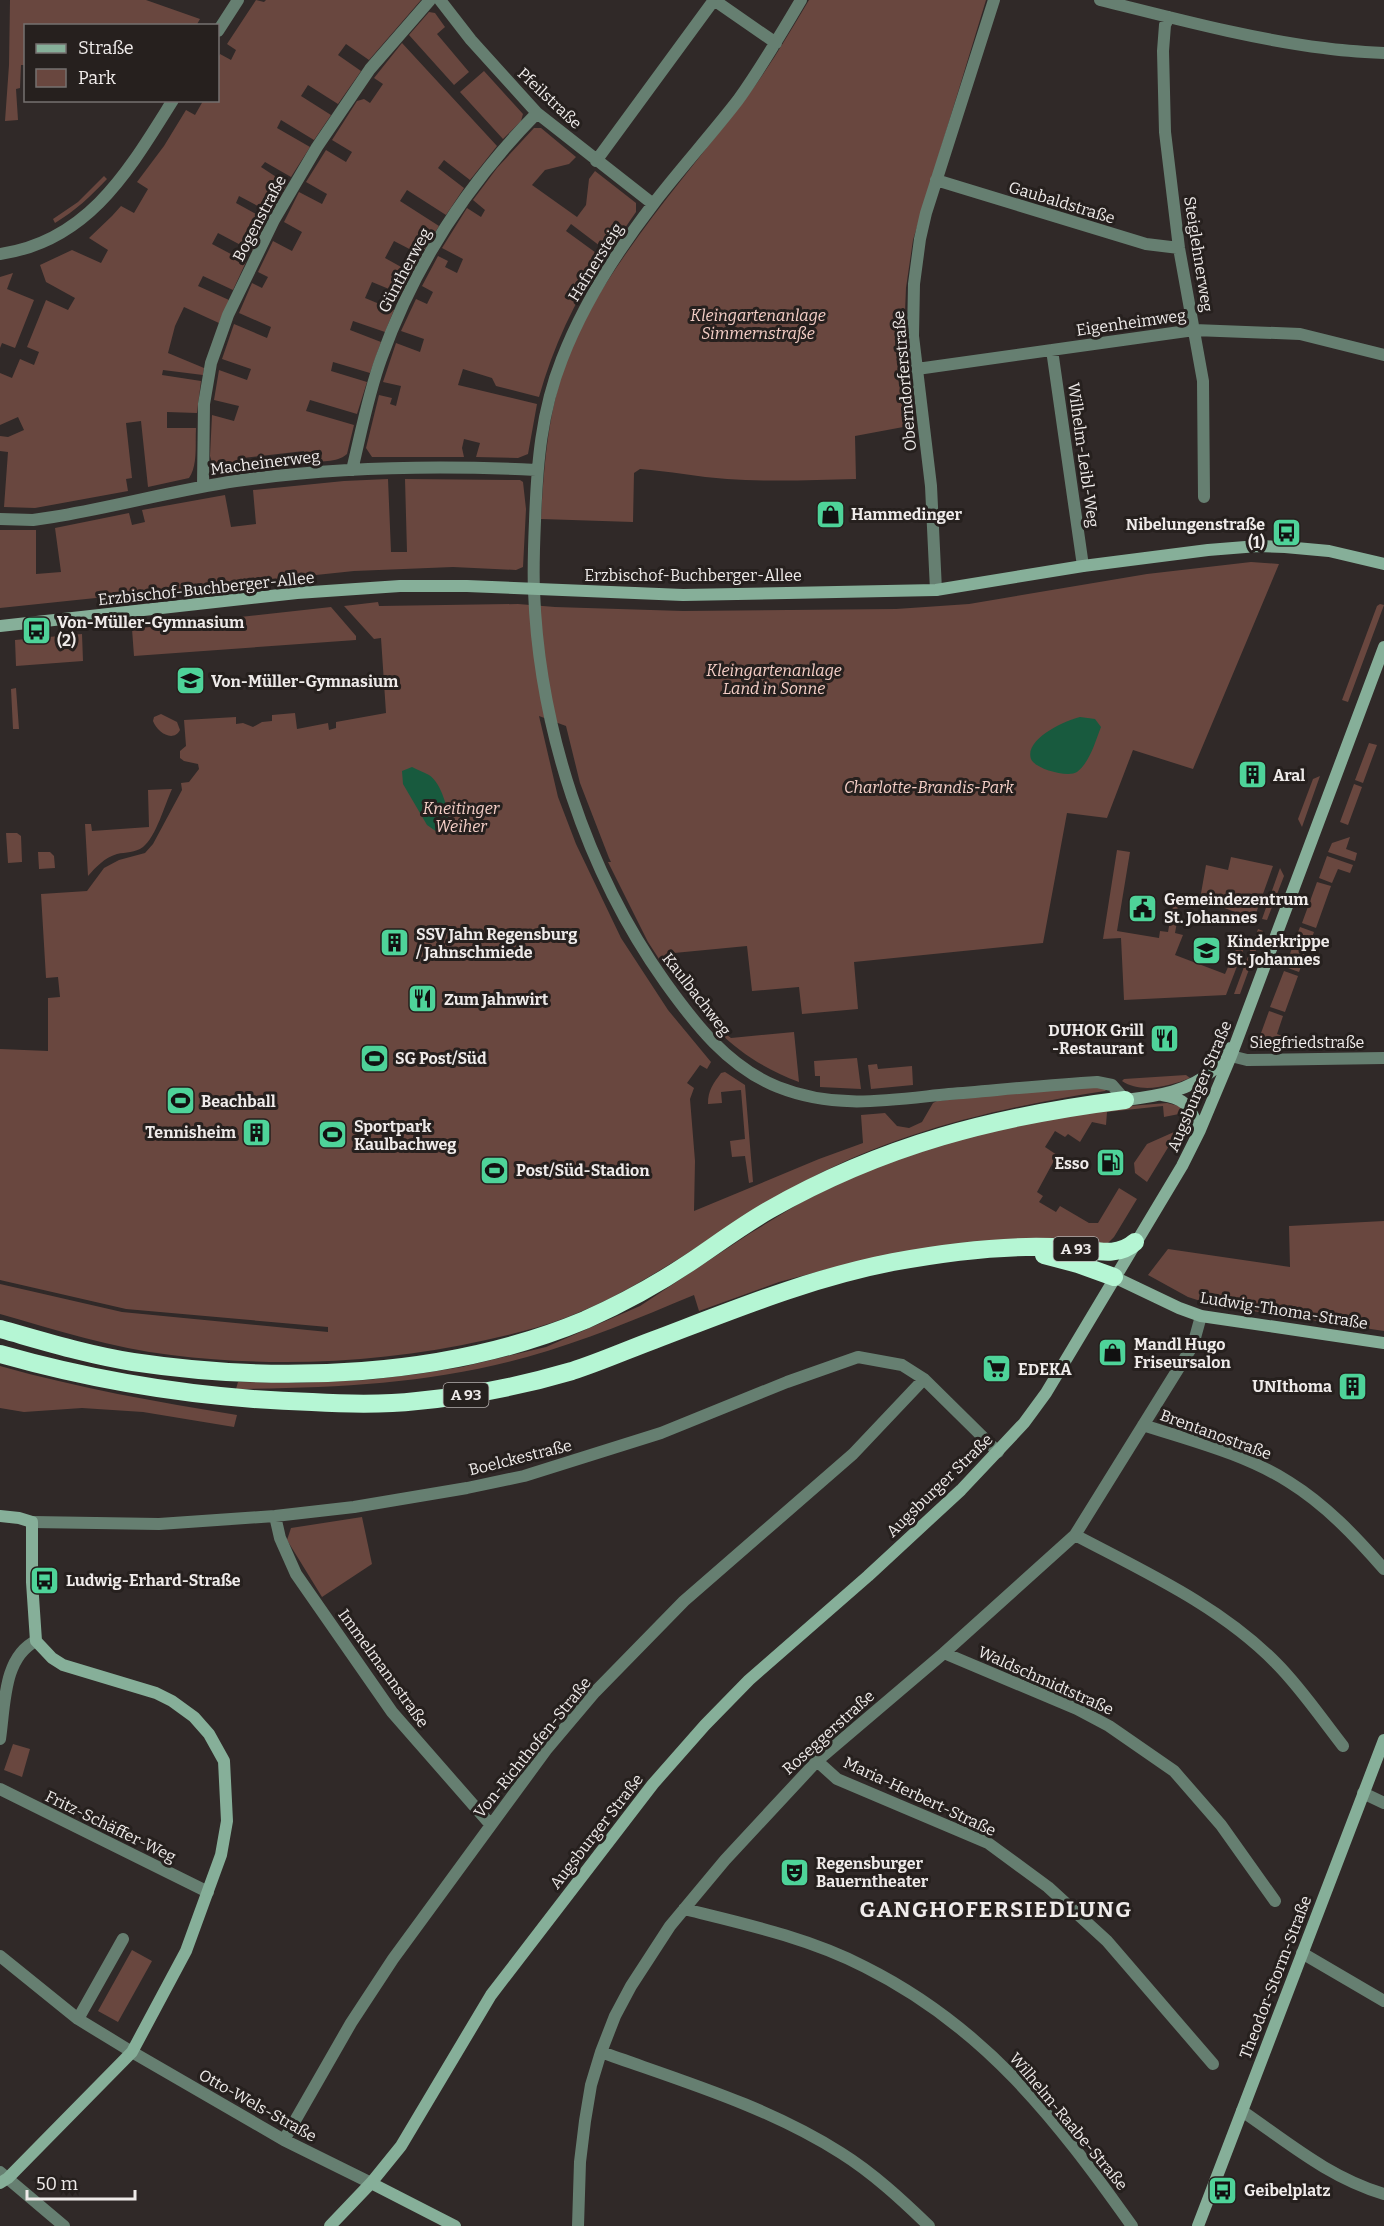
<svg xmlns="http://www.w3.org/2000/svg" width="1384" height="2226" font-family="Bitter,serif">
<style>
.green{fill:#69473f}
.water{fill:#185a3e}
.lines{fill:none;stroke-linecap:round;stroke-linejoin:round}
.street{stroke:#667f71;stroke-width:12}
.secondary{stroke:#86af99;stroke-width:12}
.highway{stroke:#b5f6d4;stroke-width:18}
.labels{text-anchor:middle;stroke-width:6;stroke-linejoin:round;paint-order:stroke}
.shield{fill:#26201e;stroke:#b3aead;stroke-width:1.5}
.shield-label{font-size:15px;font-weight:bold;fill:#efebea}
.street-label{font-size:16px;fill:#efebea;stroke:#26201e}
.park-label{font-size:16px;font-style:italic;fill:#f5cfc7;stroke:#26201e}
.poi-label{font-size:16px;font-weight:bold;fill:#efebea;stroke:#26201e;text-anchor:start}
.district-label{font-size:22px;font-weight:bold;letter-spacing:1.5px;fill:#efebea;stroke:#26201e}
</style>
<rect width="100%" height="100%" fill="#302928"/>
<path class="green" d="M10,0H146L200,19L196,26H26L25,65H21L20,88L16,89L18,120L5,121L9,65Z
M256,0L264,2L266,0H421L369,60L346,44L338,55L361,71L338,104L308,85L301,96L331,115L314,140L281,120L277,128L310,147L291,177L265,162L261,167L287,184L271,213L239,196L236,203L267,220L252,251L218,233L212,244L246,262L233,290L203,276L198,286L229,300L219,323L184,307L175,326L168,353L204,368L203,375L163,370L162,375L201,381L197,413L167,412V428H196C195,444 198,465 189,478L148,487L141,421L126,423L132,478L126,479L128,491L35,508L4,507L8,452L0,451V436L8,437L24,430L18,417L0,425V373L12,378L20,359L34,365L39,352L27,347L46,300L68,310L75,298L46,282L40,265L72,250L101,263L108,250L89,238L112,216L121,206L134,213L148,189L137,182L164,146L186,110L195,115L203,101L218,100V58L220,54L231,60L236,50L227,44Z
M809,0H986L913,240L906,288L905,312L914,425L855,436L856,479C813,480 770,482 727,479C698,477 669,471 640,469L634,473L633,522L541,519C544,465 548,413 566,362C580,323 602,288 625,255C661,203 701,156 739,107C766,73 787,37 809,0Z
M429,12L435,13L445,27L437,34L469,72L454,85L409,35Z
M402,43L497,146L470,180L444,160L438,168L464,188L446,215L407,190L400,201L439,226L421,255L394,241L385,258L412,273L401,294L372,282L365,298L394,310L385,332L353,321L350,330L381,342L370,373L333,362L331,371L367,382L357,414L310,400L306,411L354,425L347,454C337,463 319,461 306,462L304,451L243,458L244,468L215,473L210,456L212,415L234,421L239,406L214,400L219,370L247,380L251,369L222,359L234,324L267,338L271,327L239,313L252,283L262,288L268,277L258,272L273,241L292,251L302,232L284,222L299,192L322,204L327,194L306,182L326,150L346,162L352,152L332,140L357,101L364,99L370,103L383,84L374,78Z
M484,71L523,114L521,121L503,139L460,92Z
M534,128H541L576,157L569,164L545,170L532,185L577,217L586,205L589,179L595,171L636,203V212L614,244L606,238L600,246L571,224L566,231L603,258C574,302 553,347 539,397L496,386L492,378L463,369L458,385L537,404L528,454L518,458L476,457L480,443L464,439L462,448L464,457H372L366,448L379,395L392,398L390,404L396,406L401,386L383,382L396,343L420,352L424,339L401,331L416,299L427,304L433,292L422,286L438,256L448,261L445,267L457,273L463,259L442,248L467,208L481,217L485,210L473,200L497,168Z
M104,176L107,179C91,196 75,211 55,223L53,219L78,202Z
M13,273L7,289L34,300L15,348L2,343L0,348V277Z
M388,479L391,552H407L405,479L520,480L523,482L526,509L523,567L516,570L453,567L354,571L0,608V530H36V574L61,572L55,528L129,513L132,525L145,522L142,510L225,495L231,527L256,524L253,490L344,481Z
M1251,562L1279,564L1193,769L1133,750L1107,818L1067,813L1043,943L854,962L858,1009L802,1014L799,987L752,991L747,946L674,953L661,962L648,942L608,862H611L609,858L580,783L566,726L539,716L558,797L576,844L621,938L668,1010L711,1062L707,1069L700,1065L687,1083L694,1088L690,1099L695,1161L694,1211L819,1159L863,1143L861,1115L885,1113L897,1126L909,1128L922,1122L933,1103L937,1101L1101,1085L1106,1090L1105,1091C1002,1107 902,1130 809,1179C726,1222 653,1285 565,1318C539,1328 512,1334 486,1340C382,1363 276,1368 171,1355C113,1348 56,1330 0,1314V1284L122,1312L328,1332V1327L126,1309L0,1280V1049L48,1051V998L60,997L58,977L46,978L41,894L87,891L104,868L119,860L145,853L153,844L182,790L181,783L189,782L199,769L198,764L184,761L180,758V751L186,746L184,720L236,717V724L243,723L253,727L262,722L272,721V715L295,713L297,729L328,723L329,730L336,728V722L386,713L381,638L374,639L344,606L378,602L379,606L518,604L555,607L683,611L896,609L969,604L1147,574Z
M1380,604L1384,605L1348,702L1342,700L1377,606Z
M331,607L356,636V640L134,656L132,629Z
M82,634L83,661L16,666L15,640Z
M16,688L19,729H13L11,689Z
M161,714L177,722L180,730C173,743 157,732 153,721L154,717Z
M1369,743L1377,745L1363,783L1355,780Z
M1320,776L1302,827L1298,819L1313,779Z
M1354,784L1362,787L1348,825L1340,822Z
M172,789C165,804 156,837 143,847C135,853 126,852 117,854C104,858 96,867 88,876L85,824H91L92,831L149,827L148,790Z
M6,833H17L21,836L22,862L8,863Z
M1350,837L1346,849L1357,853L1355,861L1328,852L1332,843Z
M1117,850L1130,852L1117,931L1159,938L1160,931L1168,932L1174,899L1179,911L1175,933L1183,935L1175,955L1225,974L1237,946L1244,948L1226,995L1124,1000L1121,938L1103,939Z
M38,852H50L54,856L55,868L39,869Z
M1327,856L1353,865L1350,873L1338,869L1332,883L1319,878Z
M1231,857L1273,866L1254,919L1200,899L1206,865L1228,870Z
M1280,868L1284,876L1267,920L1262,919Z
M1317,882L1331,886L1316,928L1302,923Z
M1300,927L1314,932L1299,972L1285,967Z
M1258,929L1263,931L1240,994H1234Z
M1284,971L1298,976L1285,1012L1270,1007Z
M1269,1011L1283,1016L1277,1034L1307,1046L1256,1047Z
M718,1028L731,1038L794,1032L799,1082C767,1070 741,1054 717,1030Z
M857,1058L861,1089L820,1087V1076H815L814,1061Z
M877,1064L878,1069L912,1066L913,1085L871,1089L868,1065Z
M725,1072L745,1085L753,1182L749,1183L745,1156L732,1157L730,1141L745,1139L741,1090L721,1092L722,1103L708,1104C708,1090 713,1084 721,1073Z
M1186,1075L1190,1078C1170,1086 1141,1094 1122,1081L1124,1079Z
M1167,1103L1179,1106L1185,1111L1184,1113L1164,1117L1163,1106L1107,1112L1106,1125L1092,1122L1080,1142L1068,1134L1065,1137L1055,1131L1045,1147L1057,1155L1037,1192L1043,1196L1039,1202L1056,1212L1060,1206L1089,1223H1098L1119,1188L1137,1199L1114,1237L1104,1247L828,1269L779,1282L699,1311L694,1295C639,1318 584,1341 527,1357C432,1384 334,1388 236,1389L238,1382L295,1383L367,1380L418,1374L462,1367L546,1347L640,1306L749,1234L800,1203L857,1174L980,1131L1104,1108Z
M1174,1132L1177,1133L1175,1136L1147,1182L1135,1173L1134,1163L1147,1144Z
M1384,1221V1331L1213,1305L1188,1297L1148,1275L1168,1249L1290,1267L1289,1226Z
M0,1366C78,1388 157,1402 237,1415L234,1427L143,1412L82,1408L24,1412L0,1408Z
M362,1517L372,1564L322,1597L287,1540L291,1528Z
M13,1744L30,1749L22,1777L4,1770Z
M132,1950L152,1961L118,2022L98,2011Z"/>
<path class="water" d="M1080,717L1095,719L1101,727C1095,742 1090,762 1077,772C1068,778 1035,769 1031,759C1024,739 1066,720 1080,717Z
M412,767C417,770 424,772 429,775C442,784 448,809 449,823L440,834L427,825L403,784L402,771Z"/>
<g class="lines">
<path class="street" d="M440,0L471,40L537,113L653,204
M714,0L776,43
M801,0C781,34 761,68 738,100C711,135 681,168 654,203C617,251 584,302 562,359C541,412 537,464 535,521C534,544 533,568 534,591C539,727 586,871 665,982C695,1024 728,1067 778,1087C836,1110 889,1100 949,1094C998,1090 1048,1085 1097,1082L1112,1085L1125,1100
M1100,0C1173,18 1250,39 1324,48C1344,51 1364,52 1384,53
M1169,17L1165,25L1163,51L1165,132L1179,248L1203,381L1204,497
M218,31L238,0
M596,161L714,0
M936,180L1146,244L1179,248
M0,254C89,241 129,170 173,100
M1052,350L1083,566
M917,369L1194,330L1300,334L1384,355
M352,470C361,433 368,395 381,359C414,266 468,183 537,113
M203,486L204,404L211,363L228,315L274,220L317,147L370,69L430,0
M0,519L33,520L53,517C115,507 175,490 236,481C335,467 437,465 536,470
M936,590L931,486L913,336L914,284L920,239L926,213L994,0
M1231,1056L1247,1060L1384,1058
M1143,1425C1192,1441 1245,1454 1289,1482C1326,1505 1356,1537 1384,1569
M275,1516L280,1538L296,1574L392,1712L490,1824
M32,1522L159,1524L275,1516L354,1507L467,1488L524,1476L661,1433L787,1382L858,1357L902,1365L924,1379L998,1452
M1075,1535C1145,1572 1220,1606 1276,1663C1301,1688 1321,1718 1343,1746
M944,1653L1077,1709L1109,1726L1174,1771L1221,1825L1275,1901
M0,1739C5,1706 3,1657 36,1641
M817,1761L837,1779L988,1843L1048,1887L1107,1941L1213,2064
M0,1789L208,1892
M1363,1793L1384,1803
M684,1909C745,1924 809,1938 865,1967C985,2027 1056,2119 1132,2226
M1302,1953L1384,2001
M0,1956L78,2019L132,2052L284,2140L371,2183
M78,2019L123,1939
M601,2052C682,2081 767,2106 841,2153C873,2173 902,2200 929,2226
M1242,2111C1289,2143 1328,2177 1384,2194
M284,2140L351,2023L393,1959L546,1750L595,1692L684,1601L853,1454L924,1379
M0,2172L64,2226
M578,2226L580,2162L585,2121L591,2085L601,2052L615,2016L631,1986L670,1926L725,1860L817,1761L944,1653L1075,1535L1193,1345L1201,1316"/>
<path class="secondary" d="M0,626L297,593L400,586H467L683,595L936,590L1083,566L1208,550L1258,546L1285,547L1329,551L1384,564
M1162,1095C1189,1099 1189,1109 1200,1130
M1125,1100C1155,1096 1189,1092 1213,1070C1219,1064 1225,1056 1230,1048
M1114,1277L1179,1308L1201,1316L1384,1343
M0,1516L19,1518L32,1522V1582L36,1641L52,1658L63,1665L156,1693L172,1701L194,1717L209,1734L224,1761L227,1821L221,1855L186,1951L132,2052L8,2178L0,2183
M371,2183L455,2226
M330,2226L371,2183L401,2146L491,1995L653,1784L705,1725L749,1680L868,1576L961,1490L1024,1423L1046,1393L1182,1166L1200,1130L1231,1056L1384,647
M1198,2226L1384,1740"/>
<path class="highway" d="M1044,1255L1078,1264L1114,1277
M0,1329C43,1341 88,1355 133,1362C280,1384 446,1378 585,1320C621,1304 656,1285 689,1263C716,1245 741,1226 769,1210C883,1145 996,1116 1125,1100
M0,1354C102,1383 206,1399 312,1402C346,1404 382,1405 417,1401C470,1396 521,1386 572,1371C600,1362 627,1350 654,1340C733,1310 810,1278 893,1262C947,1252 1014,1244 1068,1248C1092,1249 1116,1259 1135,1242"/>
</g>
<defs>
<symbol id="shop-square" viewBox="-11 -11 22 22"><rect x="-9" y="-9" width="18" height="18" rx="4" fill="#4ed399" stroke="#26201e"/><path d="M-5-2.5h2.3a2.7 3.5 0 0 1 5.4 0H5L5.5 6h-11ZM-1.5-2.5h3a1.5 2.3 0 0 0-3 0Z" fill="#111"/></symbol>
<symbol id="bus-square" viewBox="-11 -11 22 22"><rect x="-9" y="-9" width="18" height="18" rx="4" fill="#4ed399" stroke="#26201e"/><path d="M-5-6H5V4H4V6H2V4H-2V6H-4V4H-5ZM-3.5-4V0h7V-4ZM-3.5 1.2v1.5H-2V1.2ZM2 1.2v1.5H3.5V1.2Z" fill="#111"/></symbol>
<symbol id="school-square" viewBox="-11 -11 22 22"><rect x="-9" y="-9" width="18" height="18" rx="4" fill="#4ed399" stroke="#26201e"/><path d="M0-5L7-2L0 1L-7-2ZM-4 1L0 2.5L4 1V4Q0 6-4 4Z" fill="#111"/></symbol>
<symbol id="building-square" viewBox="-11 -11 22 22"><rect x="-9" y="-9" width="18" height="18" rx="4" fill="#4ed399" stroke="#26201e"/><path d="M-4-6H4V6H1V3H-1V6H-4ZM-2.5-4.3h1.7v1.8h-1.7ZM.8-4.3h1.7v1.8H.8ZM-2.5-1h1.7V.8h-1.7ZM.8-1h1.7V.8H.8Z" fill="#111"/></symbol>
<symbol id="civic-square" viewBox="-11 -11 22 22"><rect x="-9" y="-9" width="18" height="18" rx="4" fill="#4ed399" stroke="#26201e"/><path d="M-.6-6.5H3V-4.5H.6V-3L4-1V1h2V6H-6V1h2V-1L-.6-3ZM-1.2 2.5V6h2.4V2.5Z" fill="#111"/></symbol>
<symbol id="restaurant-square" viewBox="-11 -11 22 22"><rect x="-9" y="-9" width="18" height="18" rx="4" fill="#4ed399" stroke="#26201e"/><path d="M-5-6h1v4h1v-4h1v4h1v-4h1v5L-1.5 .5V6h-2V.5L-5-1ZM5-6V6H3V1.5H1.5Q1.5-4 5-6Z" fill="#111"/></symbol>
<symbol id="stadium-square" viewBox="-11 -11 22 22"><rect x="-9" y="-9" width="18" height="18" rx="4" fill="#4ed399" stroke="#26201e"/><path d="M0-5a6.5 5 0 1 0 0 10a6.5 5 0 1 0 0-10ZM-3.5-1.8h7v3.6h-7Z" fill="#111"/></symbol>
<symbol id="fuel-square" viewBox="-11 -11 22 22"><rect x="-9" y="-9" width="18" height="18" rx="4" fill="#4ed399" stroke="#26201e"/><path d="M-5.5-6h7V0h2V4h1.3V-2.5L3-4.5l.8-.8L6-3V5H2.5V1h-1V6h-7ZM-4.2-4.7v3.2H.2V-4.7Z" fill="#111"/></symbol>
<symbol id="supermarket-square" viewBox="-11 -11 22 22"><rect x="-9" y="-9" width="18" height="18" rx="4" fill="#4ed399" stroke="#26201e"/><path d="M-6-5.5h2.5l.6 2H6L4.5 2H-2.5L-4.4-4H-6ZM-1.5 3.2a1.3 1.3 0 1 0 .1 0ZM3 3.2a1.3 1.3 0 1 0 .1 0Z" fill="#111"/></symbol>
<symbol id="theatre-square" viewBox="-11 -11 22 22"><rect x="-9" y="-9" width="18" height="18" rx="4" fill="#4ed399" stroke="#26201e"/><path d="M-5-5.5Q0-4 5-5.5V0Q5 5 0 6Q-5 5-5 0ZM-3.3-2.5H-1v1.5H-3.3ZM1-2.5H3.3v1.5H1ZM-2.8 1Q0 5.5 2.8 1Z" fill="#111"/></symbol>
</defs>
<g fill-rule="evenodd">
<use href="#shop-square" x="814" y="498" width="33" height="33"/>
<use href="#bus-square" x="1270" y="516" width="33" height="33"/>
<use href="#bus-square" x="20" y="614" width="33" height="33"/>
<use href="#school-square" x="174" y="664" width="33" height="33"/>
<use href="#building-square" x="1236" y="758" width="33" height="33"/>
<use href="#civic-square" x="1126" y="892" width="33" height="33"/>
<use href="#building-square" x="378" y="926" width="33" height="33"/>
<use href="#school-square" x="1190" y="934" width="33" height="33"/>
<use href="#restaurant-square" x="406" y="982" width="33" height="33"/>
<use href="#restaurant-square" x="1148" y="1022" width="33" height="33"/>
<use href="#stadium-square" x="358" y="1042" width="33" height="33"/>
<use href="#stadium-square" x="164" y="1084" width="33" height="33"/>
<use href="#building-square" x="240" y="1116" width="33" height="33"/>
<use href="#stadium-square" x="316" y="1118" width="33" height="33"/>
<use href="#fuel-square" x="1094" y="1146" width="33" height="33"/>
<use href="#stadium-square" x="478" y="1154" width="33" height="33"/>
<use href="#shop-square" x="1096" y="1336" width="33" height="33"/>
<use href="#supermarket-square" x="980" y="1352" width="33" height="33"/>
<use href="#building-square" x="1336" y="1370" width="33" height="33"/>
<use href="#bus-square" x="28" y="1564" width="33" height="33"/>
<use href="#theatre-square" x="778" y="1856" width="33" height="33"/>
<use href="#bus-square" x="1206" y="2174" width="33" height="33"/>
</g>
<g class="labels">
<g class="shield">
<rect x="1053.5" y="1237" width="45" height="24" rx="4.5"/>
<rect x="443.5" y="1383" width="45" height="24" rx="4.5"/>
</g>
<g class="shield-label">
<text x="1076" y="1254">A 93</text>
<text x="466" y="1400">A 93</text>
</g>
<g class="street-label">
<text transform="translate(550 98) rotate(43)" y="6">Pfeilstraße</text>
<text transform="translate(1062 202) rotate(17)" y="6">Gaubaldstraße</text>
<text transform="translate(259 218) rotate(-62)" y="6">Bogenstraße</text>
<text transform="translate(1199 254) rotate(81)" y="6">Steiglehnerweg</text>
<text transform="translate(595 262) rotate(-58)" y="6">Hafnersteig</text>
<text transform="translate(404 270) rotate(-62)" y="6">Güntherweg</text>
<text transform="translate(1131 322) rotate(-8)" y="6">Eigenheimweg</text>
<text transform="translate(904 381) rotate(-95)" y="6">Oberndorferstraße</text>
<text transform="translate(1084 455) rotate(82)" y="6">Wilhelm-Leibl-Weg</text>
<text transform="translate(265 462) rotate(-7)" y="6">Macheinerweg</text>
<text x="693" y="581">Erzbischof-Buchberger-Allee</text>
<text transform="translate(206 588) rotate(-6)" y="6">Erzbischof-Buchberger-Allee</text>
<text transform="translate(697 994) rotate(52)" y="6">Kaulbachweg</text>
<text x="1307" y="1048">Siegfriedstraße</text>
<text transform="translate(1199 1086) rotate(-67)" y="6">Augsburger Straße</text>
<text transform="translate(1284 1310) rotate(9)" y="6">Ludwig-Thoma-Straße</text>
<text transform="translate(1216 1434) rotate(20)" y="6">Brentanostraße</text>
<text transform="translate(520 1457) rotate(-14)" y="6">Boelckestraße</text>
<text transform="translate(939 1485) rotate(-44)" y="6">Augsburger Straße</text>
<text transform="translate(384 1668) rotate(54)" y="6">Immelmannstraße</text>
<text transform="translate(1046 1680) rotate(24)" y="6">Waldschmidtstraße</text>
<text transform="translate(828 1732) rotate(-42)" y="6">Roseggerstraße</text>
<text transform="translate(532 1747) rotate(-51)" y="6">Von-Richthofen-Straße</text>
<text transform="translate(920 1796) rotate(25)" y="6">Maria-Herbert-Straße</text>
<text transform="translate(111 1826) rotate(26)" y="6">Fritz-Schäffer-Weg</text>
<text transform="translate(596 1831) rotate(-52)" y="6">Augsburger Straße</text>
<text transform="translate(1275 1977) rotate(-69)" y="6">Theodor-Storm-Straße</text>
<text transform="translate(258 2105) rotate(29)" y="6">Otto-Wels-Straße</text>
<text transform="translate(1069 2121) rotate(50)" y="6">Wilhelm-Raabe-Straße</text>
</g>
<g class="park-label">
<text x="758" y="321">Kleingartenanlage<tspan x="758" dy="18">Simmernstraße</tspan></text>
<text x="774" y="676">Kleingartenanlage<tspan x="774" dy="18">Land in Sonne</tspan></text>
<text x="929" y="793">Charlotte-Brandis-Park</text>
<text x="461" y="814">Kneitinger<tspan x="461" dy="18">Weiher</tspan></text>
</g>
<g class="poi-label">
<text x="851" y="520">Hammedinger</text>
<text x="1265" y="530" text-anchor="end">Nibelungenstraße<tspan x="1265" dy="18">(1)</tspan></text>
<text x="57" y="628">Von-Müller-Gymnasium<tspan x="57" dy="18">(2)</tspan></text>
<text x="211" y="687">Von-Müller-Gymnasium</text>
<text x="1273" y="781">Aral</text>
<text x="1164" y="905">Gemeindezentrum<tspan x="1164" dy="18">St. Johannes</tspan></text>
<text x="416" y="940">SSV Jahn Regensburg<tspan x="416" dy="18">/ Jahnschmiede</tspan></text>
<text x="1227" y="947">Kinderkrippe<tspan x="1227" dy="18">St. Johannes</tspan></text>
<text x="444" y="1005">Zum Jahnwirt</text>
<text x="1144" y="1036" text-anchor="end">DUHOK Grill<tspan x="1144" dy="18">-Restaurant</tspan></text>
<text x="395" y="1064">SG Post/Süd</text>
<text x="201" y="1107">Beachball</text>
<text x="354" y="1132">Sportpark<tspan x="354" dy="18">Kaulbachweg</tspan></text>
<text x="236" y="1138" text-anchor="end">Tennisheim</text>
<text x="1089" y="1169" text-anchor="end">Esso</text>
<text x="516" y="1176">Post/Süd-Stadion</text>
<text x="1134" y="1350">Mandl Hugo<tspan x="1134" dy="18">Friseursalon</tspan></text>
<text x="1018" y="1375">EDEKA</text>
<text x="1332" y="1392" text-anchor="end">UNIthoma</text>
<text x="66" y="1586">Ludwig-Erhard-Straße</text>
<text x="816" y="1869">Regensburger<tspan x="816" dy="18">Bauerntheater</tspan></text>
<text x="1244" y="2196">Geibelplatz</text>
</g>
<g class="district-label">
<text x="996" y="1917">GANGHOFERSIEDLUNG</text>
</g>
</g>
<rect x="24" y="24" width="195" height="78" fill="#26201e" stroke="#767170" stroke-width="1.5"/>
<rect x="36" y="44" width="30" height="9" fill="#86af99" stroke="#767170" stroke-width="1.5"/>
<text x="78" y="54" font-size="18" fill="#efebea">Straße</text>
<rect x="36" y="69" width="30" height="18" fill="#69473f" stroke="#767170" stroke-width="1.5"/>
<text x="78" y="84" font-size="18" fill="#efebea">Park</text>
<path d="M27 2190v9h108v-9" fill="none" stroke="#efebea" stroke-width="3"/>
<text x="36" y="2190" font-size="18" fill="#efebea" stroke="#26201e" stroke-width="4.5" paint-order="stroke">50 m</text>
</svg>
